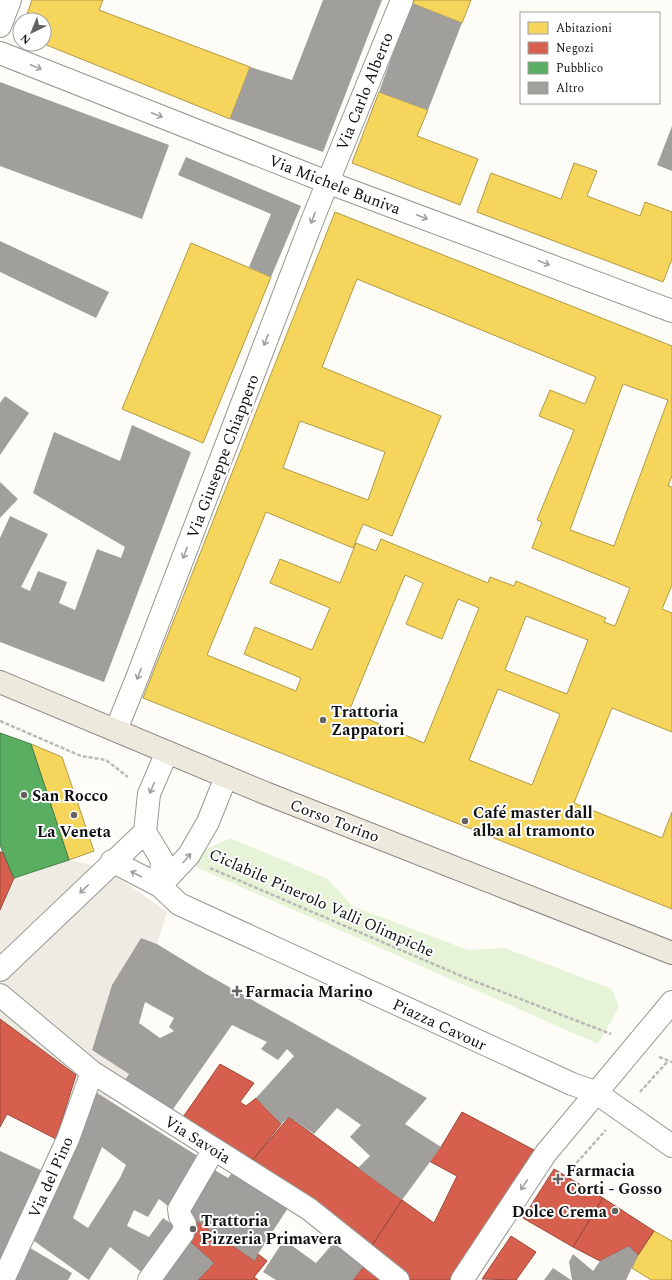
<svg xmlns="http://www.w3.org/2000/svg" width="672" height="1280" font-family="Spectral,serif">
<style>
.green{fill:#e7f3d7}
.plaza{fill:#edebe2}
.homes{fill:#f6d55c;stroke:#b19a46;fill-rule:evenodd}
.shops{fill:#d6604d;stroke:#9b483b}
.public{fill:#5aae61;stroke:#447f49}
.building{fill:#a19f9c;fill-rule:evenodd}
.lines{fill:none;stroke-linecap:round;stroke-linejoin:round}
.minor-casing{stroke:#979795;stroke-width:24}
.major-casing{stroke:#858482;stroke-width:24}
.path{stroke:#b9b9b8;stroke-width:2.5;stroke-dasharray:4 2;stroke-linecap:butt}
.minor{stroke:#fffffe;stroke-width:22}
.major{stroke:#ede9dc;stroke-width:22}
.oneway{stroke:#a0a09f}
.poi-dot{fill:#646362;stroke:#fff;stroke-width:1.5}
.labels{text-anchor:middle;stroke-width:4;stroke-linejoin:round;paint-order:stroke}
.street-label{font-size:16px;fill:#111;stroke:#fff}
.poi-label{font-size:16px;font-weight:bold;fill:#111;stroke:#fff;text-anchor:start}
</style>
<rect width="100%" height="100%" fill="#fdfcf7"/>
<path class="green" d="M230,838L328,879L352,906L468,950L505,948L612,989L619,1007L598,1044L196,867L203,851Z"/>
<path class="plaza" d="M69,860L105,868L167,912L157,944L141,938L112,985L92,1049L129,1074L110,1101L87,1086L76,1075L0,1019V910L14,878Z"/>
<path class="homes" d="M32,0H103L99,10L250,67L230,119L44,44V20H25Z
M412,0H471L462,23L411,3Z
M379,92L428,110L417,136L478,159L460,205L352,163Z
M574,163L597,171L587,196L640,216L645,202L672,212V259L663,282L477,212L491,173L561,199Z
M335,212L672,346V476L668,486L672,487V585L662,609L672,613V732L612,708L574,803L662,838L672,812V909L143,698ZM357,279L596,377L585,404L550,390L539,416L574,430L537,520L542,522L532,548L630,588L615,626L604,622L606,618L516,581L514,586L490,577L488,583L381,539L376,551L356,543L340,583L280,559L270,583L330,608L312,650L255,627L244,654L301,678L296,691L207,655L266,512L353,548L363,524L392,536L441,416L322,367ZM623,384L668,400L614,546L570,530ZM300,421L385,452L368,500L283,468ZM405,575L423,583L406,624L442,639L458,599L479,608L424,743L349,711ZM526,616L588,640L567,694L505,670ZM498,689L560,714L532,785L469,760Z
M191,243L271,277L203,443L122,409Z
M31,744L62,757L94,851L69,860Z
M654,1231L672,1241V1280H651L632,1268L638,1255Z"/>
<path class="shops" d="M0,852H2L14,878L0,910Z
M0,1019L76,1075L56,1139L7,1114L0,1127Z
M220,1064L254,1083L240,1102L246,1106L256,1098L281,1124L251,1162L181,1120Z
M462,1112L534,1150L449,1280H407L371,1247L402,1200L434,1223L457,1176L429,1161L441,1147Z
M289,1117L402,1200L371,1247L251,1162Z
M554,1169L603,1198L573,1247L523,1218Z
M603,1198L654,1231L638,1255L629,1246L600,1261L573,1247Z
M191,1217L255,1261L258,1254L267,1261L254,1277L258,1280H198L214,1263L185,1237Z
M511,1236L536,1252L516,1280L482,1279Z
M366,1263L388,1280H353Z"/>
<path class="public" d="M0,733L31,744L69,860L14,878L0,845Z"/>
<path class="building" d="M323,0H382L323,152L230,119L250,67L292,80Z
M411,3L462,23L428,110L379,92Z
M0,82L169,145L142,219L0,166Z
M672,126V171L657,165Z
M186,157L301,206L271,277L249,267L271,214L178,175Z
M0,241L109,292L96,318L0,272Z
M5,396L29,413L0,455V403Z
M132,425L191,452L104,682L0,642V538L10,516L48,534L21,587L30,591L38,571L67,582L59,603L75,610L97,549L121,558L125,547L33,493L54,432L120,461Z
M0,482L18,499L0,518Z
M141,938L157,944L206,974L427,1098L405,1124L441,1147L402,1200L358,1168L370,1156L350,1137L361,1125L337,1108L314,1134L289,1117L281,1124L256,1098L294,1056L287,1049L278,1060L261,1049L267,1042L232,1025L171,1112L125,1080L129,1074L92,1050L112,985ZM145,1002L174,1018L169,1027L174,1031L160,1038L139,1023Z
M94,1091L204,1160L173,1210L159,1199L148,1217L134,1210L127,1226L149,1237L163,1218L181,1230L145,1275L110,1247L89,1280L34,1241ZM102,1147L126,1165L120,1178L88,1228L73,1218Z
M0,1151L47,1173L0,1270Z
M208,1166L228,1178L232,1173L288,1208L258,1254L255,1261L191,1217L186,1206Z
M185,1237L214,1263L198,1280H155Z
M284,1240L316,1263L335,1241L366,1263L353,1280H276L263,1272Z
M27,1246L72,1273L68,1280H9Z
M629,1246L638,1255L626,1280H572L569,1262L573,1254L593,1271L600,1261Z
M553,1268L571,1280H544Z"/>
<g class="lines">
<defs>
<path id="minor" d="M0,26L10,0
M0,53L327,182L672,311
M116,730L137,678L314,216L402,0
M145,832L162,860L160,886
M112,861L160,886L179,904L572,1084L595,1092L672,1146
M160,886L189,855L208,822L226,777
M0,970L145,832L149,794L167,752
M0,995L92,1072L309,1209L398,1280
M3,1280L68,1139L92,1072
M149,1280L183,1233L185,1224L180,1216L179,1209L214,1149
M462,1280L546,1153L672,1002"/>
<path id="major" d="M0,682L265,793L672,953"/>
</defs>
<use href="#minor" class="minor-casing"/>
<use href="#major" class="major-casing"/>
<path class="path" d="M0,721L81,756L106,760L128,777
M210,868L466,978L611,1034
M659,1057L672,1062
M640,1092L668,1061
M568,1167L571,1169L606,1130"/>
<use href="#minor" class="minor"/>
<use href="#major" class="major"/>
</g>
<defs><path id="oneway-shaft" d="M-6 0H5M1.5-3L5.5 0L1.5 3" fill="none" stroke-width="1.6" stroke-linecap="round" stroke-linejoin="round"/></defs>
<g class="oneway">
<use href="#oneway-shaft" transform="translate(36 67) rotate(22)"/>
<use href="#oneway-shaft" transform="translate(157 115) rotate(22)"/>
<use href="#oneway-shaft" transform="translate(422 217) rotate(21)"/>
<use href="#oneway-shaft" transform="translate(313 218) rotate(111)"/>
<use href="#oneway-shaft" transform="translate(544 263) rotate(21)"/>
<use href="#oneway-shaft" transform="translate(266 340) rotate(111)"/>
<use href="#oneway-shaft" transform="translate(185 553) rotate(111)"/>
<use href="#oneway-shaft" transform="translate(139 674) rotate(111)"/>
<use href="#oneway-shaft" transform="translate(152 788) rotate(113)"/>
<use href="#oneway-shaft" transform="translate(187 858) rotate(-50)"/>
<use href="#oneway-shaft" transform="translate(136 874) rotate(-153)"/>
<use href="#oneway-shaft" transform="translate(84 889) rotate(136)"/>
<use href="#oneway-shaft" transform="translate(524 1185) rotate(124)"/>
</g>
<g class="poi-dot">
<circle cx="323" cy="720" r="4"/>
<circle cx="24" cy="795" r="4"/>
<circle cx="74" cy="815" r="4"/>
<circle cx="465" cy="821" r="4"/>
<path d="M235 985h4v4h4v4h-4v4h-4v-4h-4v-4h4z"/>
<path d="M556 1173h4v4h4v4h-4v4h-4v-4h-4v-4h4z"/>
<circle cx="615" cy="1211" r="4"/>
<circle cx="193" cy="1229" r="4"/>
</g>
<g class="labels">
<g class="street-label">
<text transform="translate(364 91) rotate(-68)" y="6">Via Carlo Alberto</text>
<text transform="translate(335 184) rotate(21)" y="6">Via Michele Buniva</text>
<text transform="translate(222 456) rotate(-69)" y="6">Via Giuseppe Chiappero</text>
<text transform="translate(335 820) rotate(21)" y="6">Corso Torino</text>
<text transform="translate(322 902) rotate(24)" y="6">Ciclabile Pinerolo Valli Olimpiche</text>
<text transform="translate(440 1024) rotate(25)" y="6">Piazza Cavour</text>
<text transform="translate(198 1139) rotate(32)" y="6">Via Savoia</text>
<text transform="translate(50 1177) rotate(-66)" y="6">Via del Pino</text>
</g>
<g class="poi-label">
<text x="331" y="717">Trattoria<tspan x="331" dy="18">Zappatori</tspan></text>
<text x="32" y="801">San Rocco</text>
<text x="473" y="818">Café master dall<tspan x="473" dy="18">alba al tramonto</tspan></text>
<text x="74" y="837" text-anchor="middle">La Veneta</text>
<text x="245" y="997">Farmacia Marino</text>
<text x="566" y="1176">Farmacia<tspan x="566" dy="18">Corti - Gosso</tspan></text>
<text x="607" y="1217" text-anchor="end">Dolce Crema</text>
<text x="201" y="1226">Trattoria<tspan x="201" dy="18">Pizzeria Primavera</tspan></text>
</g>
</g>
<rect x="520" y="12" width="140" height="92" fill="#ffffff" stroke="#a0a0a0"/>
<rect x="528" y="22" width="20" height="12" fill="#f6d55c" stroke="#a0a0a0"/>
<text x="556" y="32" font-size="12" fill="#111111">Abitazioni</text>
<rect x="528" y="42" width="20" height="12" fill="#d6604d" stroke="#a0a0a0"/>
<text x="556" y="52" font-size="12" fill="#111111">Negozi</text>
<rect x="528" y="62" width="20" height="12" fill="#5aae61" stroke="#a0a0a0"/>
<text x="556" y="72" font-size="12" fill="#111111">Pubblico</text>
<rect x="528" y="82" width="20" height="12" fill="#a19f9c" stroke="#a0a0a0"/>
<text x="556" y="92" font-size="12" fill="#111111">Altro</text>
<g transform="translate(32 32) rotate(223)"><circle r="19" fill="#ffffff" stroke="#a0a0a0"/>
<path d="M0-3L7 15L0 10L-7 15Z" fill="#646362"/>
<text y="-6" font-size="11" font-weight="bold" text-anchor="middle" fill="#111111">N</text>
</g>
</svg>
